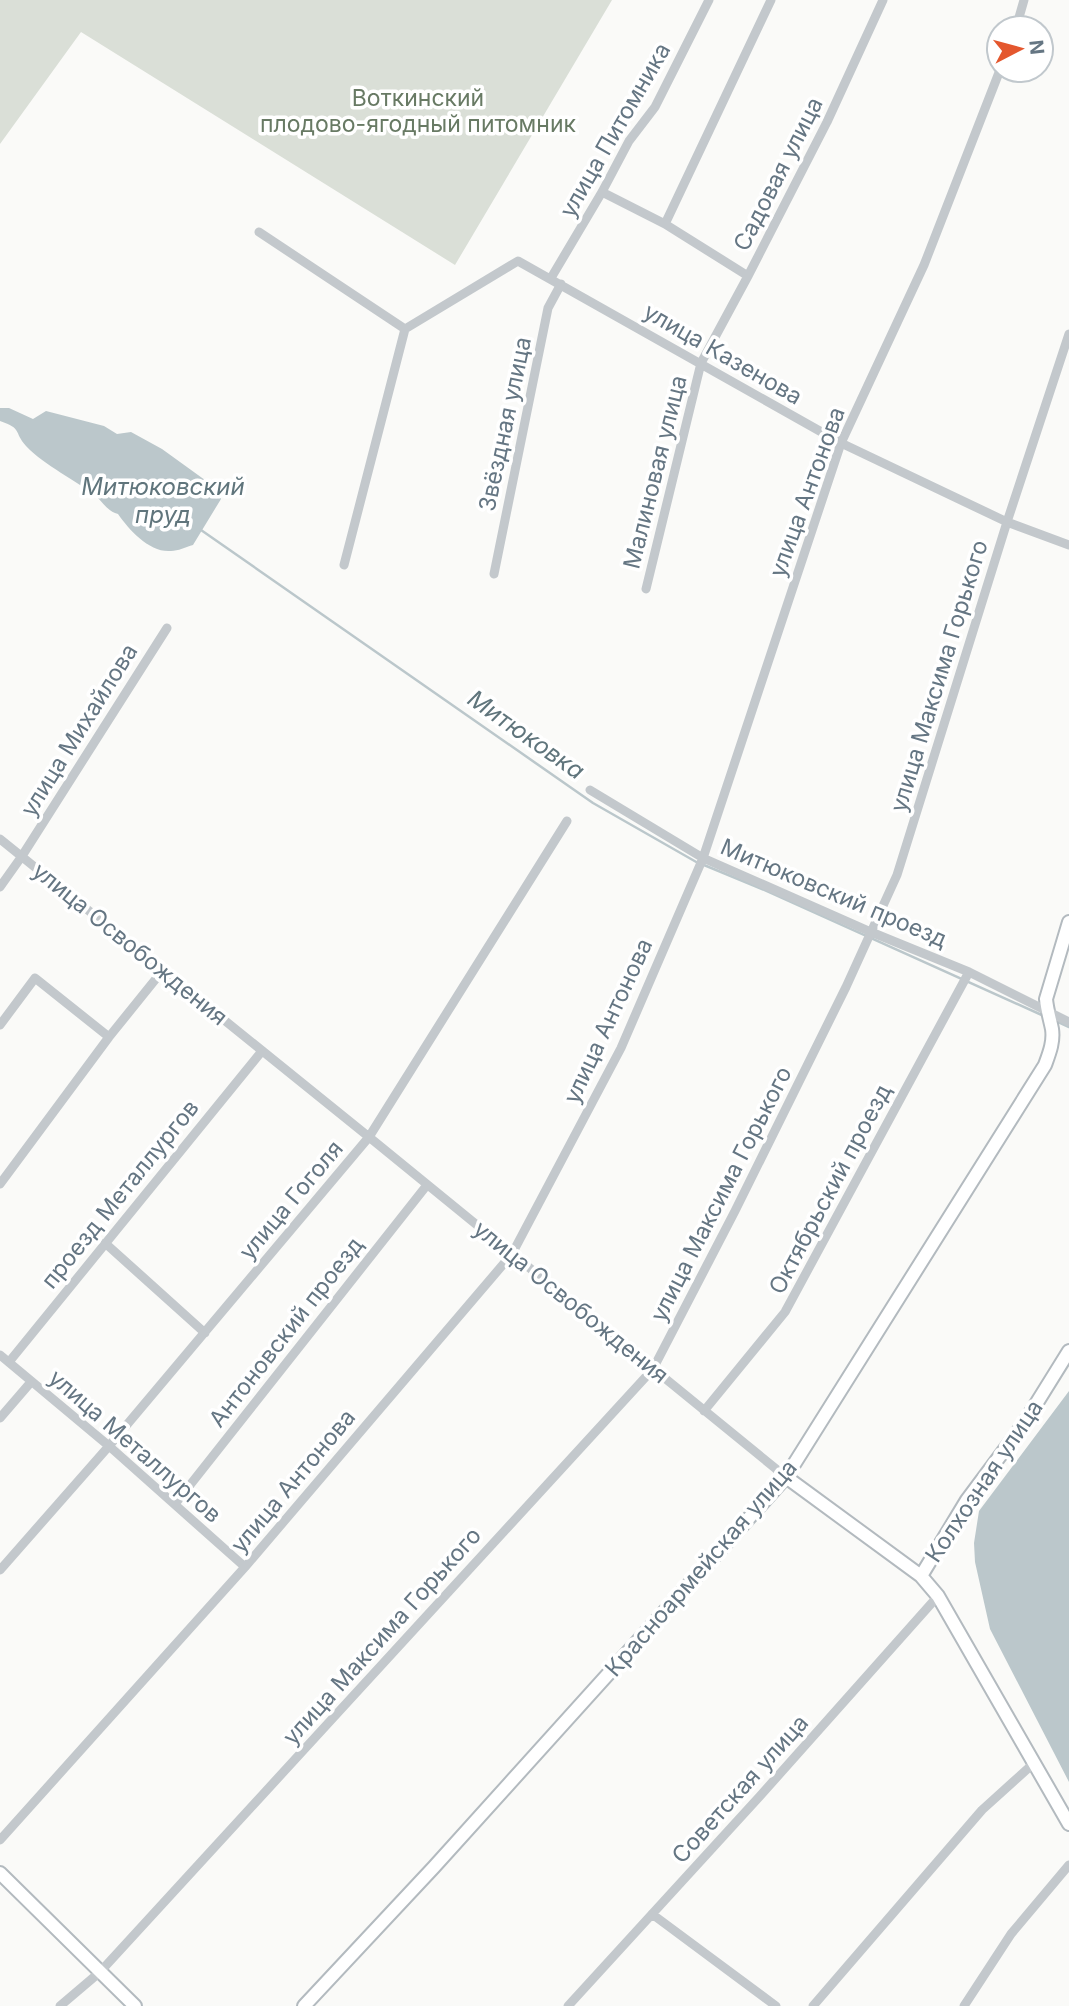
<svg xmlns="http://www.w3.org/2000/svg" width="1069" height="2006" font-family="Inter,sans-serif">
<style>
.green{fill:#dadfd7}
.water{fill:#bbc7cb}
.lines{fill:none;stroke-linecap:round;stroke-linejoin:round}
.stream{stroke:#bbc7cb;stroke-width:2.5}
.secondary-casing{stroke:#b3babf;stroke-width:16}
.street{stroke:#c3c8cc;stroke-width:9}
.secondary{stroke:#fff;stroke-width:12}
.labels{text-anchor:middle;stroke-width:7;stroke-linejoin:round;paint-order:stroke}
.park-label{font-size:23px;fill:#687a64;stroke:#fff}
.street-label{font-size:23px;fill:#657683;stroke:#fff}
.water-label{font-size:24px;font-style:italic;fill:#60757c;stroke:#fff}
</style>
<rect width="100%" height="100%" fill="#fafaf8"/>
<path class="green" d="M0,0H612L455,265L81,32L0,144Z"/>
<path class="water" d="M0,408H9L33,419L46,411L104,426L117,434L131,432L162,449L216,488L220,492L221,499L193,545C186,547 178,551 171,551C150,553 129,530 118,514C109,512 104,504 97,497C76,480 45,466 26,446C13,431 23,429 0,421Z
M1069,1391V1782L990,1629L975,1562L974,1543L979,1511Z"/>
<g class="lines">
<path class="stream" d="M201,530L593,803L698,863
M704,865L762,889L1044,1016
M1056,1021L1069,1027"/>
<defs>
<path id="secondary" d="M786,1477L921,1576L938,1596L1069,1824
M921,1576L967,1500L1023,1425L1069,1351
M0,1873L135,2006
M304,2006L434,1867L786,1477L1045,1065C1049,1054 1054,1042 1052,1029C1050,1019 1047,1010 1046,999L1069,922"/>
</defs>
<use href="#secondary" class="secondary-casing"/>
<path class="street" d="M1016,28L1024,0
M602,192L665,224L748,276
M665,224L771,0
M259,232L405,329
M551,278L602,192L629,141L655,107L709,0
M344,565L405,329L518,261L841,443L1007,522L1069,545
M494,574L548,308L561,284
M646,589L701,363L748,276L827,122L883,0
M590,790L703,858L871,932L969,972L1069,1022
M0,839L369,1137L786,1477
M0,887L22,856L167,628
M0,1025L35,978L109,1037
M0,1184L109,1037L163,970
M105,1243L205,1333
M0,1355L109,1446L245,1567
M9,1362L262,1051
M704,1411L785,1312L969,972
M0,1418L31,1382
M175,1504L427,1185
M0,1570L109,1446L369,1137L567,821
M0,1840L245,1567L512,1254L621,1048L703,858L841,443L924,265L1000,70
M652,1914L776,2006
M60,2006L100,1972L653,1369L735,1211L846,987L897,875L1007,522L1069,334
M568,2006L760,1796L938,1596
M813,2006L982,1810L1034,1763
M964,2006L1011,1934L1069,1865"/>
<use href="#secondary" class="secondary"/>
</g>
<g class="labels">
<g class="park-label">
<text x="418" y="106">Воткинский<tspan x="418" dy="26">плодово-ягодный питомник</tspan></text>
</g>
<g class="street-label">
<text transform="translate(615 130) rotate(-60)" y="8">улица Питомника</text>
<text transform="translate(778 174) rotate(-63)" y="8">Садовая улица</text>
<text transform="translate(723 354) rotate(30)" y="8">улица Казенова</text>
<text transform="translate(505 424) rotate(-78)" y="8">Звёздная улица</text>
<text transform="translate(655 472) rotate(-76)" y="8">Малиновая улица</text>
<text transform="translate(807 492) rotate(-70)" y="8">улица Антонова</text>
<text transform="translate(939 676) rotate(-73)" y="8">улица Максима Горького</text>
<text transform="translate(79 730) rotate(-58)" y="8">улица Михайлова</text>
<text transform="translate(834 893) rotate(23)" y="8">Митюковский проезд</text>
<text transform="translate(130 944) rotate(39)" y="8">улица Освобождения</text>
<text transform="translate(608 1021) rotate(-65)" y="8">улица Антонова</text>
<text transform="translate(830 1189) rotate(-62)" y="8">Октябрьский проезд</text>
<text transform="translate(120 1194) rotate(-51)" y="8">проезд Металлургов</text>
<text transform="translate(721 1194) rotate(-63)" y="8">улица Максима Горького</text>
<text transform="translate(291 1200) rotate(-50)" y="8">улица Гоголя</text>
<text transform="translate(571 1302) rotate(39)" y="8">улица Освобождения</text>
<text transform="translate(286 1332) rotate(-52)" y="8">Антоновский проезд</text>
<text transform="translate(135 1446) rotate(41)" y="8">улица Металлургов</text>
<text transform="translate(293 1481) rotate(-50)" y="8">улица Антонова</text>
<text transform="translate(984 1481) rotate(-56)" y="8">Колхозная улица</text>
<text transform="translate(701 1568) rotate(-49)" y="8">Красноармейская улица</text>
<text transform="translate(382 1636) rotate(-48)" y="8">улица Максима Горького</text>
<text transform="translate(740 1789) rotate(-48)" y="8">Советская улица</text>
</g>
<g class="water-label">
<text x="163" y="495">Митюковский<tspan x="163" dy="28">пруд</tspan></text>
<text transform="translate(526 735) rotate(35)" y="8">Митюковка</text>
</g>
</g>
<g transform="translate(1020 49) rotate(84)"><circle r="33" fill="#ffffff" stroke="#c1c8cd" stroke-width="2"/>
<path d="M0-5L12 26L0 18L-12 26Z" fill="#e4572e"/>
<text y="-10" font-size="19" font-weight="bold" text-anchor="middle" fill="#657683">N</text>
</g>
</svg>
